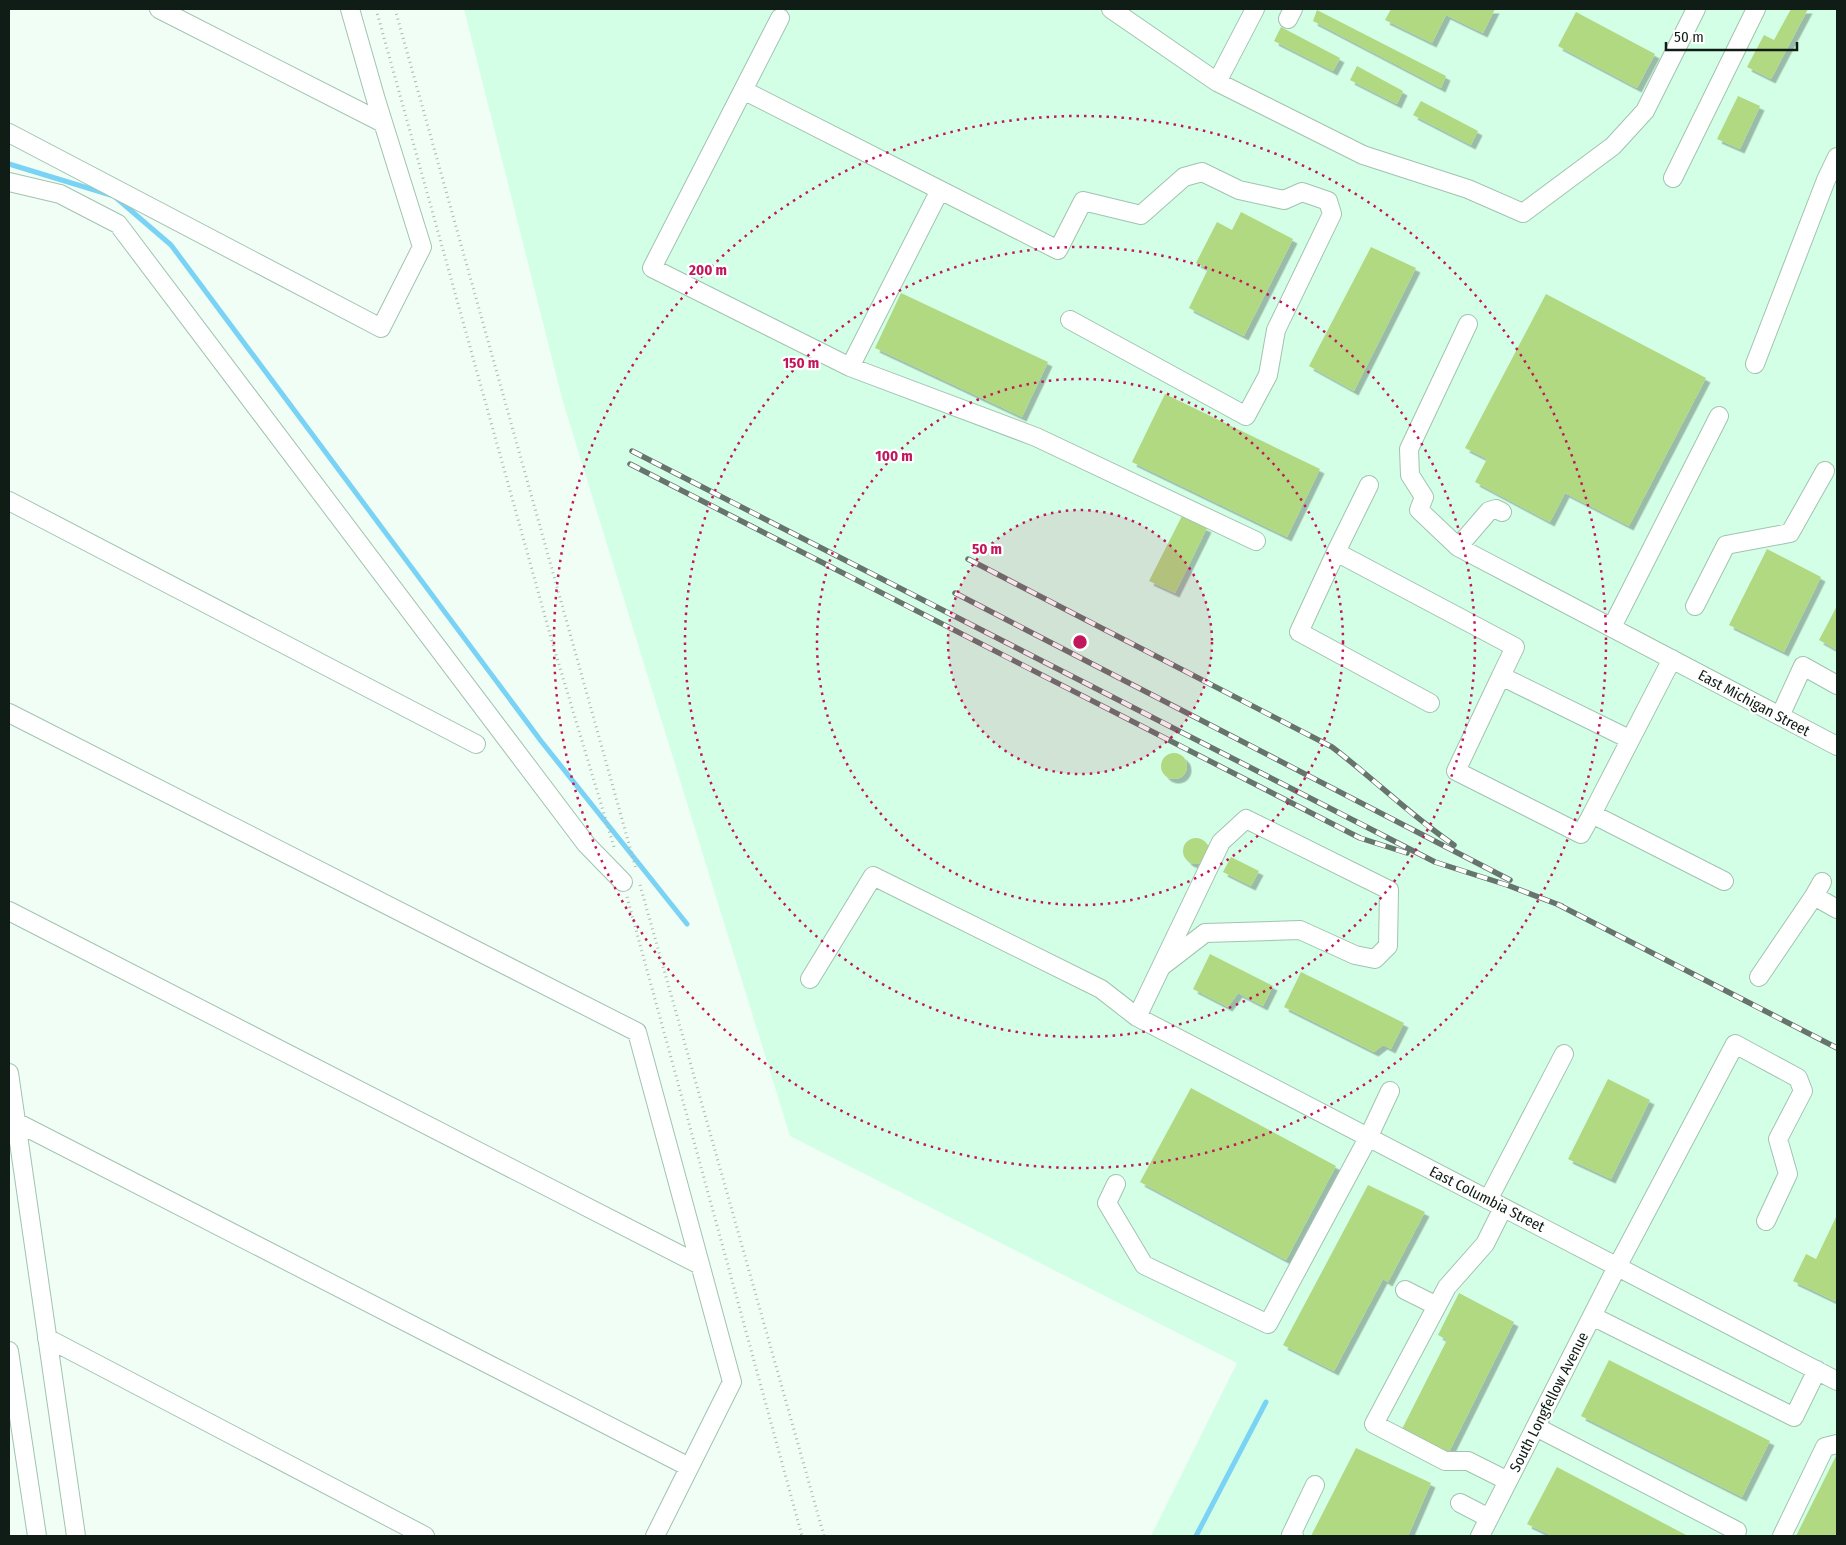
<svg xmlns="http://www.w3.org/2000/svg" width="1846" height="1545" font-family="'Fira Sans Condensed',sans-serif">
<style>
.built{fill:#d3ffe6}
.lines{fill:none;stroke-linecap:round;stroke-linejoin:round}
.stream{stroke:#7ad3f5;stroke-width:5}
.building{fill:#b0d981;filter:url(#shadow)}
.minor-casing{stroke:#a1c3b0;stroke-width:20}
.path{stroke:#acb9b2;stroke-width:3;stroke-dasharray:1 4;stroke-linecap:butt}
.minor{stroke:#fff;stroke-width:18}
.rail-casing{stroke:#67746d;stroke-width:5.5}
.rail{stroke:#fff;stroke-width:4;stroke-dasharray:11;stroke-linecap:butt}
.ring{fill:none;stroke:#c2185b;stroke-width:2.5;stroke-dasharray:2.5 5}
.labels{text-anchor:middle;stroke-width:4.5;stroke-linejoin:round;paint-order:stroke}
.street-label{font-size:15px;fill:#101d16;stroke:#fff}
.centre{fill:#c2185b;stroke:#fff;stroke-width:2.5}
.ring-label{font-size:15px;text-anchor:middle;font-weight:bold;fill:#c2185b;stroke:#fff;stroke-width:4.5;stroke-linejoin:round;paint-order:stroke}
</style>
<defs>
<filter id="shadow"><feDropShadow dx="4.5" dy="4.5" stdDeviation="0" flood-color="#0004"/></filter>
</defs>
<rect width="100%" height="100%" fill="#f0fef6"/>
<path class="built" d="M464,9H1837V1536H1151L1237,1363L790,1136L563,402Z"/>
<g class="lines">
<path class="stream" d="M9,164L114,196L171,245L541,741L687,924
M1196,1536L1266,1402"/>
</g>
<path class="building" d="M1391,9H1495L1483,33L1446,15L1432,43L1385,20Z
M1791,9H1808L1771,79L1747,67L1764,35L1774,40Z
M1317,10L1446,76L1441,88L1313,21Z
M1576,12L1655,54L1637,88L1558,46Z
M1281,27L1340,58L1333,71L1274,41Z
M1357,66L1403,91L1397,104L1350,80Z
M1738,96L1760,106L1740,149L1717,139Z
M1421,101L1478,131L1471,145L1413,115Z
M1241,212L1293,239L1244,336L1189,308L1208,269L1196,263L1217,222L1232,230Z
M1371,247L1416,268L1354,391L1309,366Z
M901,293L1048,362L1022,417L875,348Z
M1546,294L1706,378L1629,526L1565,493L1550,522L1475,482L1487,459L1465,448Z
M1165,394L1320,469L1287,537L1132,462Z
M1182,516L1207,528L1175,593L1149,581Z
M1767,549L1821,577L1784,652L1729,625Z
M1837,606V650L1819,640Z
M1161 766a13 13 0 1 1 26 0a13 13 0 1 1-26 0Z
M1183 851a13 13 0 1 1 26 0a13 13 0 1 1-26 0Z
M1231,857L1259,871L1251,886L1223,872Z
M1210,954L1273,986L1263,1006L1238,993L1228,1007L1193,989Z
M1301,972L1404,1023L1391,1049L1383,1045L1374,1052L1284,1007Z
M1608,1079L1650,1100L1611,1179L1568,1159Z
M1191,1088L1336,1166L1286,1260L1140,1182Z
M1368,1185L1425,1212L1388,1282L1383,1279L1334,1371L1283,1345Z
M1837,1215V1302L1793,1281L1806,1254L1816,1259Z
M1459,1293L1514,1322L1448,1454L1402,1429L1447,1340L1438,1335Z
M1609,1360L1770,1441L1742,1497L1581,1416Z
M1356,1448L1431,1483L1408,1536H1311Z
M1837,1454V1536H1796Z
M1557,1467L1688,1536H1552L1527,1524Z"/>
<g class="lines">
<defs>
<path id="minor" d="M159,9L383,123
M1111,9L1217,82
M1255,9L1217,82L1363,155L1468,189L1523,213L1613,146L1645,111L1696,9
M780,18L652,268L850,367
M1288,19L1293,9
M743,90L940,190
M9,133L381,328L422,247L376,100L350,9
M1673,178L1756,9
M9,182L60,194L118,224L586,844L623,882
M1070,320L1246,416L1268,375L1276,330L1332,214L1328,201L1302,192L1284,200L1239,190L1202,172L1184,177L1141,215L1083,201L1058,250L940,190L850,367L1036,437L1256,541
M1468,324L1409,449L1410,475L1424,497L1419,510L1458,547L1837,746
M1755,364L1826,180L1837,157
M9,501L476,744
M1458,547L1489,511L1496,509L1502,512
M1336,552L1369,485
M1695,606L1726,545L1790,533L1825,471
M1612,627L1719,416
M1672,659L1592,814L1724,881
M1501,676L1456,771L1581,834L1592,814
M1430,703L1299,632L1336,552L1515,647L1501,676L1629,739
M9,713L637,1032L732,1382L655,1536
M1780,716L1803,666L1837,685
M1822,882L1814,896L1837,909
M9,911L700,1265
M1759,977L1814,896
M810,979L873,876L1101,989L1137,1017L1837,1381
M1137,1017L1221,842L1246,819L1389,890L1388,946L1375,959L1355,955L1300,930L1205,933L1161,967
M9,1073L76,1536
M16,1122L689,1467
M1116,1184L1107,1203L1144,1265L1268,1324L1368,1138L1390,1091
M1488,1200L1564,1054
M1503,1208L1485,1244L1447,1287L1374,1424L1445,1461H1468L1508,1481
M1405,1290L1437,1306
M1592,1316L1794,1417L1817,1370
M47,1338L425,1536
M9,1351L37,1536
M1536,1427L1737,1531
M1460,1503L1489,1518
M1294,1536L1291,1535L1315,1485
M1480,1536L1617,1267L1735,1044L1798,1078L1803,1091L1778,1139L1788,1174L1766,1221
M1782,1536L1825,1447L1837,1444"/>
</defs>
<use href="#minor" class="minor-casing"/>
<path class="path" d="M376,9L551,638L614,847
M395,9L636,869
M640,885L824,1536
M627,897L802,1536"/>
<use href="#minor" class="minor"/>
<defs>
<path id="rail" d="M632,451L1435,862L1507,885L1562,906
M630,464L1360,838L1407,853
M968,559L1332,747C1373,778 1411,816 1454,845
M955,593L1510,880
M1557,904L1837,1048"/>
</defs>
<use href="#rail" class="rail-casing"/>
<use href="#rail" class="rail"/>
</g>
<circle cx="1080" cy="642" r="132" fill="#c2185b" fill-opacity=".12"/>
<g class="ring">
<circle cx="1080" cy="642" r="132"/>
<circle cx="1080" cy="642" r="263"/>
<circle cx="1080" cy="642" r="395"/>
<circle cx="1080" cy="642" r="526"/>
</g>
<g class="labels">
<g class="street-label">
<text transform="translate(1754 703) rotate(28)" y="5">East Michigan Street</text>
<text transform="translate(1487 1199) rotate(27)" y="5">East Columbia Street</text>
<text transform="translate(1549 1402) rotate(-63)" y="5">South Longfellow Avenue</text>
</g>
</g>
<circle cx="1080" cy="642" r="8" class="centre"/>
<g class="ring-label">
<text x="708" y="275">200 m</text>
<text x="801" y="368">150 m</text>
<text x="894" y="461">100 m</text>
<text x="987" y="554">50 m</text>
</g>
<rect width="1846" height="1545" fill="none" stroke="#101d16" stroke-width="20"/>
<path d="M1666 42v8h131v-8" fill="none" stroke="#101d16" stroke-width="2.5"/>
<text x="1674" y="42" font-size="15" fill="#101d16" stroke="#ffffff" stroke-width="4" paint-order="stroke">50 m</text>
</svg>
